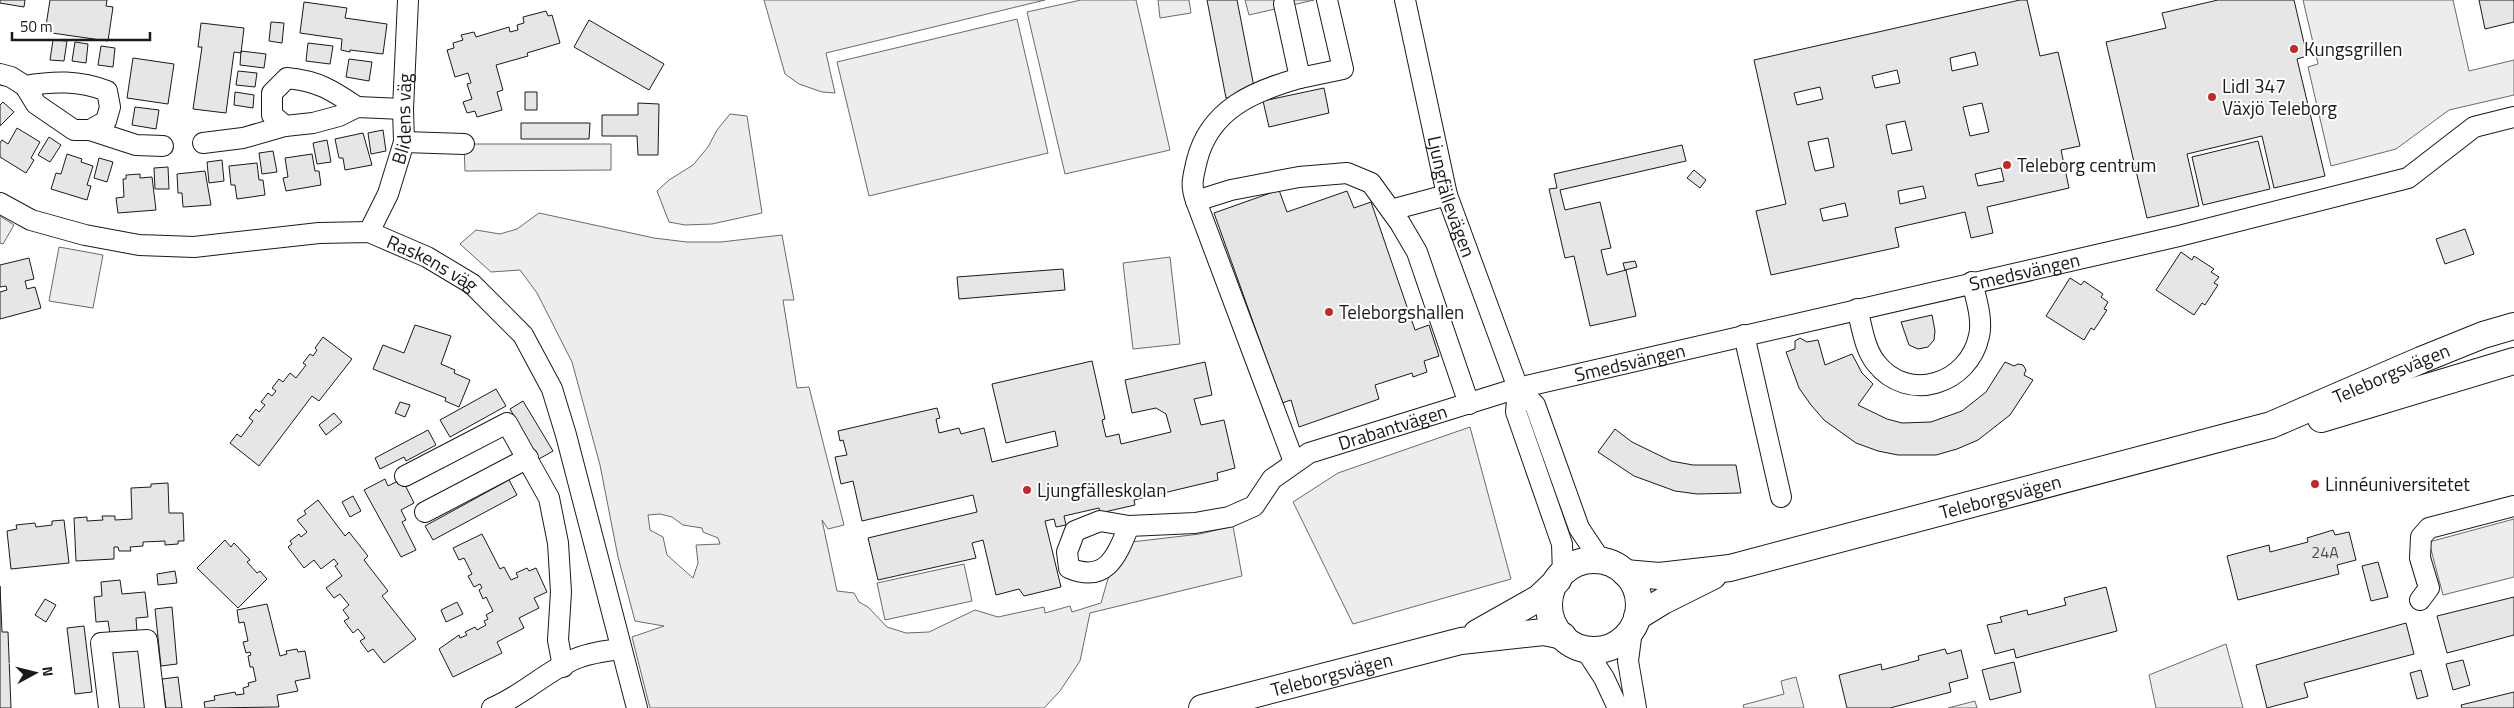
<svg xmlns="http://www.w3.org/2000/svg" width="2514" height="708" font-family="'Titillium Web',sans-serif">
<style>
.built{fill:#ededed;stroke:#6a6a6a;fill-rule:evenodd}
.building{fill:#e6e6e6;stroke:#1a1a1a;fill-rule:evenodd}
.lines{fill:none;stroke-linecap:round;stroke-linejoin:round}
.minor-casing{stroke:#1a1a1a;stroke-width:22}
.major-casing{stroke:#1a1a1a;stroke-width:28}
.minor{stroke:#fff;stroke-width:20}
.major{stroke:#fff;stroke-width:26}
.poi-dot{fill:#c62828;stroke:#fff;stroke-width:2}
.labels{text-anchor:middle;stroke-width:4;stroke-linejoin:round;paint-order:stroke}
.number-label{font-size:16px;fill:#4d4d4d}
.poi-label{font-size:19px;fill:#1a1a1a;stroke:#fff;text-anchor:start}
.street-label{font-size:19px;fill:#1a1a1a;stroke:#fff}
</style>
<rect width="100%" height="100%" fill="#fff"/>
<path class="built" d="M764,0H1045L826,53L835,93L822,92L799,84L785,74Z
M1081,0H1136L1170,150L1065,174L1027,12Z
M1158,0H1189L1191,13L1160,18Z
M1245,0H1314L1249,15Z
M2303,0H2453L2469,71L2514,60V95L2449,110L2396,149L2331,166L2308,67L2318,64Z
M1017,19L1048,153L869,196L837,62Z
M730,114L747,116L762,213L712,224L685,225L669,222L657,191L669,180L693,165L708,147L717,130Z
M464,144H611V170L465,171Z
M539,213L654,238L687,242H721L782,235L794,300H783L797,388L809,387L844,525L828,529L822,520L837,591L854,593L859,602L868,607L887,627L906,633L929,632L975,610L998,617L1044,607L1045,613L1070,606L1072,612L1101,603L1111,568L1114,544L1200,534L1233,526L1242,576L1090,613L1080,661L1060,691L1044,708H650L632,637L664,626L635,621L618,557L600,465L572,362L537,293L520,270L491,272L460,244L476,230L500,234L517,229ZM660,514L672,517L683,525L702,528L703,532L718,538L720,544L696,545L698,563L693,578L667,555L663,537L650,530L648,515Z
M0,216L14,225L3,244L0,243Z
M59,247L103,255L93,308L49,301Z
M1170,257L1180,344L1133,349L1123,263Z
M1470,427L1511,579L1353,624L1293,502L1338,473Z
M2514,519V577L2443,595L2429,542Z
M964,564L972,601L885,620L877,583Z
M151,632L159,708H100L92,639Z
M2226,644L2243,708H2156L2149,675Z
M1796,677L1804,708H1744L1743,705L1784,694L1781,681Z
M1975,701L1977,708H1948Z"/>
<path class="building" d="M0,0H25L24,7L0,3Z
M50,0H107L106,6L113,7L108,41L45,32Z
M1207,0H1237L1255,92L1226,98Z
M2020,0H2027L2040,56L2058,52L2080,146L2061,150L2069,188L1987,207L1993,233L1971,238L1965,212L1895,228L1899,247L1771,275L1756,211L1786,204L1754,60ZM1975,52L1978,65L1952,71L1950,58ZM1897,70L1900,83L1875,88L1872,76ZM1820,87L1823,99L1797,105L1794,93ZM1982,103L1989,132L1970,136L1963,107ZM1905,121L1912,150L1892,154L1886,125ZM1828,138L1834,167L1815,171L1808,142ZM2001,168L2004,181L1978,186L1975,174ZM1923,186L1926,198L1900,204L1898,191ZM1845,203L1848,216L1823,221L1820,209Z
M2218,0H2294L2307,56L2297,59L2325,176L2274,188L2262,136L2187,154L2199,206L2147,218L2106,42L2166,28L2162,13Z
M2479,0H2514V22L2485,29Z
M304,2L347,8L345,18L387,24L383,54L350,50V52L341,50L342,39L300,33Z
M546,11L548,16L552,15L560,43L527,53L528,56L496,65L503,90L497,92L502,110L477,117L475,111L467,113L463,102L472,99L467,84L471,83L468,73L455,77L447,50L454,48L453,43L463,40L461,35L474,32L476,37L509,27L510,32L518,30L517,25L524,23L523,17Z
M589,20L664,64L649,90L574,47Z
M271,22L284,23L282,43L269,41Z
M201,23L244,28L241,53L234,52L226,113L193,109L202,47H198Z
M53,40L67,41L64,61L50,60Z
M75,42L88,44L86,63L72,61Z
M308,43L333,46L330,64L306,61Z
M101,46L115,48L113,67L98,65Z
M241,51L266,54L264,68L240,65Z
M133,58L174,64L168,104L127,98Z
M349,59L372,62L369,81L346,77Z
M238,71L257,73L255,87L236,85Z
M1324,88L1329,113L1269,127L1263,101Z
M235,92L254,95L253,108L234,105Z
M525,92H537V110H525Z
M3,102L14,112L0,126V105Z
M638,103L659,104L658,155H638L637,136H602V115H638Z
M135,107L159,110L156,129L132,125Z
M521,123H590L589,139H521Z
M17,128L40,142L31,158L34,160L26,173L0,157V143L2,140L8,144Z
M383,130L386,151L371,154L368,133Z
M363,133L372,165L345,170L343,158H339L335,139Z
M49,137L61,145L50,162L38,155Z
M327,140L331,162L317,164L313,143Z
M2258,141L2270,189L2203,205L2192,157Z
M1682,145L1686,161L1560,190L1565,210L1600,202L1611,248L1601,250L1607,275L1626,270L1636,316L1590,326L1574,256L1565,258L1549,189L1557,188L1554,174Z
M273,151L277,172L262,174L259,153Z
M67,154L82,159L81,162L93,166L87,185L91,186L87,200L51,189L56,173L61,174Z
M312,154L315,171H319L321,185L286,191L283,178L288,177L285,158Z
M99,158L113,162L107,182L94,178Z
M222,160L224,181L209,183L207,162Z
M257,163L259,180H263L265,195L237,199L235,185H231L229,166Z
M168,167L169,189H155L154,168Z
M1694,170L1706,180L1700,188L1687,178Z
M205,171L211,205L183,207L182,193H178L177,174Z
M140,174V178L152,177L156,210L118,213L116,198L124,197L123,179H126V175Z
M1279,190L1287,212L1347,191L1354,208L1371,202L1415,330L1429,325L1439,356L1424,361L1427,372L1413,377L1412,373L1375,385L1379,399L1299,427L1291,400L1282,403L1214,213Z
M2465,229L2474,254L2445,264L2436,239Z
M2181,252L2192,260L2194,256L2214,269L2211,272L2219,277L2214,283L2218,285L2205,305L2202,303L2194,315L2156,290Z
M29,258L34,279L25,281L27,289L35,287L41,308L0,319V292L7,290L6,286L0,287V265Z
M1635,261L1637,267L1625,270L1623,263Z
M1063,269L1065,290L959,299L957,277Z
M2070,278L2081,285L2084,281L2103,294L2101,297L2108,302L2104,309L2107,310L2094,330L2091,328L2084,340L2046,316Z
M1932,315L1935,331L1934,340L1928,347L1918,349L1909,345L1901,322Z
M415,325L451,336L441,364L455,370L454,373L470,380L459,407L445,401L446,398L373,369L383,345L404,353Z
M323,337L352,359L319,401L312,396L259,466L230,443L237,434L241,437L253,421L249,418L256,409L259,412L265,405L261,402L268,393L272,396L276,391L272,388L279,379L283,382L290,373L296,378L306,365L303,363L310,354L313,356L317,350L315,348Z
M1800,338L1807,342L1818,340L1825,365L1852,354L1862,373L1873,384L1858,405L1887,419L1902,423L1931,422L1962,411L1986,392L2005,362L2014,366L2018,364L2023,365L2026,370L2024,375L2033,380L2010,415L1978,440L1957,449L1936,455H1898L1878,451L1856,443L1824,420L1811,405L1799,388L1786,352L1795,349V341Z
M1092,361L1105,419L1102,420L1106,437L1119,434L1121,444L1171,432L1166,414L1156,408L1132,413L1125,380L1205,362L1212,395L1194,399L1201,425L1224,420L1235,468L1217,473L1218,480L1134,500L1135,505L1100,513L1099,508L1064,516L1066,525L1056,527L1054,519L1045,521L1061,587L1024,596L1019,589L996,595L983,540L972,543L976,558L878,580L868,538L977,512L973,495L862,521L853,481L841,484L835,457L847,455L843,440L840,441L838,431L937,408L940,418L936,419L939,433L959,428L961,434L984,428L992,462L1058,446L1055,431L1006,443L992,384Z
M496,389L506,406L450,437L440,420Z
M523,401L553,451L539,459L510,409Z
M400,402L410,405L405,417L395,413Z
M334,413L342,422L326,435L319,425Z
M1615,429L1632,442L1671,461L1693,465H1736L1741,493L1697,494L1675,491L1634,476L1598,452Z
M428,430L436,445L406,461L404,457L380,469L375,458Z
M385,479L388,486L402,479L414,503L401,510L406,520L402,522L416,550L401,557L364,490Z
M509,480L517,495L433,540L425,526Z
M168,483L169,513H183L184,541H178V544L165,545V541L143,542V546L130,547L131,551H119L118,547H114V559L76,561L74,518L87,517V521L103,520L102,516H115V520L132,519L131,488L151,487V484Z
M353,496L361,511L350,517L342,502Z
M318,500L345,536L349,532L368,556L364,560L388,591L382,596L416,639L384,663L373,649L368,652L360,641L365,638L358,629L353,633L344,621L349,618L343,610L349,605L340,594L334,598L326,588L342,576L335,566L338,564L334,559L321,569L314,560L304,568L288,547L292,544L290,541L299,534L301,537L307,532L297,520L306,514L304,511Z
M64,520L69,563L11,569L7,531L17,529L16,525L35,523L36,527L52,525V521Z
M2333,530L2335,535L2349,532L2356,560L2337,565L2339,574L2238,600L2227,556L2269,545L2270,552L2308,542L2307,538Z
M482,534L500,569L504,567L511,580L518,577L516,573L527,568L529,571L536,568L547,592L534,598L539,608L519,618L524,628L497,642L502,653L453,677L439,649L459,635L460,638L467,635L465,632L475,627L477,630L486,625L484,621L488,619L486,615L493,611L486,597L483,599L479,590L482,588L480,584L474,587L468,576L472,574L464,558L459,560L453,548Z
M225,540L231,547L234,543L250,560L247,562L257,573L260,571L267,579L238,608L197,568Z
M2378,562L2388,597L2371,601L2362,566Z
M175,571L177,583L158,585L157,574Z
M120,580L122,594L145,592L148,617L136,618L137,632L110,634L108,621L96,622L94,597L102,596L101,582Z
M0,586L2,632H8L11,708H0Z
M2106,587L2117,631L2016,658L2014,649L1995,654L1987,625L2002,622L2000,617L2027,610L2028,615L2066,605L2064,598Z
M2514,597V635L2447,653L2437,616Z
M45,599L56,605L46,622L35,615Z
M457,602L463,614L446,622L441,610Z
M267,604L280,656L287,654L286,651L297,649L298,652L305,651L310,678L295,681L298,691L277,695L279,707L205,708L204,702L215,700L214,696L235,692L236,695L244,694L243,688L249,686L248,683L256,681L253,667H250L248,656L251,655L250,652L246,653L243,642L248,641L244,622L239,623L237,610Z
M172,607L177,664L161,666L155,609Z
M2406,623L2414,654L2304,683L2308,697L2267,708L2256,665Z
M84,626L92,692L75,694L67,628Z
M1945,649L1947,654L1961,650L1968,678L1949,683L1951,692L1890,708H1847L1839,675L1881,664L1882,670L1919,660L1918,656Z
M2463,660L2470,685L2453,690L2446,664Z
M2014,662L2021,692L1990,700L1982,670Z
M2421,670L2428,696L2417,699L2410,673Z
M178,677L182,708H166L162,679Z
M2514,692V708H2462L2461,705Z"/>
<g class="lines">
<defs>
<g id="minor">
<path id="s1" d="M1405,0L1447,195L1518,388L1535,405L1579,528L1601,561"/>
<path d="M1284,4L1300,78L1343,69L1327,0"/>
<path d="M0,74L11,77L25,86L36,104L74,130H90L136,145L163,146"/>
<path d="M25,86C53,81 79,80 107,91L110,107L106,121L90,130"/>
<path d="M285,126L272,115V93L287,78C318,81 332,90 357,107"/>
<path d="M404,142L464,144"/>
<path d="M203,143L243,138L285,126L313,123L339,116L357,107L403,109"/>
<path d="M1196,201C1190,184 1193,178 1197,160C1210,109 1254,91 1300,78"/>
<path id="s2" d="M0,203L31,220L85,235L139,245L194,247L319,233L369,232L427,257L472,284L523,335L552,389L566,435L637,708"/>
<path d="M1391,210L1447,195"/>
<path id="s3" d="M369,232L388,194L404,142L403,109L408,0"/>
<path d="M1857,309C1862,326 1864,348 1876,363C1908,404 1969,384 1979,336C1983,320 1976,298 1972,282"/>
<path d="M1744,335L1781,497"/>
<path d="M1518,388L1516,412L1562,544L1563,574"/>
<path d="M1294,462L1196,201L1231,190L1299,177L1347,173L1371,183L1400,223L1417,252L1469,404"/>
<path d="M405,476L507,423L549,498L558,543L561,592L558,640L563,667"/>
<path d="M425,512L528,458"/>
<path id="s4" d="M1129,526C1117,555 1107,584 1069,568L1067,552L1075,531L1100,521L1129,526L1195,523L1229,517L1254,506L1272,479L1309,453L1518,388L2179,236L2408,178L2474,127L2514,117"/>
<path d="M2420,600L2429,588L2420,558L2421,537L2429,528L2514,506"/>
<path d="M1632,630L1628,661L1636,708"/>
<path d="M1585,649L1604,678L1618,708"/>
<path d="M109,708L101,643L147,640L155,708"/>
<path d="M492,708C522,696 545,672 575,659C589,653 604,651 620,649"/>
</g>
<g id="major">
<path d="M2321,419L2514,361"/>
<circle cx="1594" cy="605" r="45"/>
<path id="s5" d="M1625,573L1659,576L1730,568L2271,425L2421,360L2483,335L2514,326"/>
<path d="M1637,617L1663,601L1713,576"/>
<path d="M1477,633L1539,598L1558,580"/>
<path id="s6" d="M1202,708L1461,641L1544,632L1563,636"/>
</g>
</defs>
<use href="#minor" class="minor-casing"/>
<use href="#major" class="major-casing"/>
<use href="#minor" class="minor"/>
<use href="#major" class="major"/>
</g>
<g class="poi-dot">
<circle cx="2294" cy="49" r="5"/>
<circle cx="2212" cy="97" r="5"/>
<circle cx="2007" cy="165" r="5"/>
<circle cx="1329" cy="312" r="5"/>
<circle cx="2315" cy="484" r="5"/>
<circle cx="1027" cy="490" r="5"/>
</g>
<g class="labels">
<g class="number-label">
<text x="2325" y="558">24A</text>
</g>
<g class="poi-label">
<text x="2304" y="56">Kungsgrillen</text>
<text x="2222" y="93">Lidl 347<tspan x="2222" dy="22">Växjö Teleborg</tspan></text>
<text x="2017" y="172">Teleborg centrum</text>
<text x="1339" y="319">Teleborgshallen</text>
<text x="2325" y="491">Linnéuniversitetet</text>
<text x="1037" y="497">Ljungfälleskolan</text>
</g>
<g class="street-label">
<text dy="7" stroke="none"><textPath href="#s3" startOffset="120">Blidens väg</textPath></text>
<text dy="7" stroke="none"><textPath href="#s1" startOffset="202">Ljungfällevägen</textPath></text>
<text dy="7" stroke="none"><textPath href="#s2" startOffset="448">Raskens väg</textPath></text>
<text dy="7" stroke="none"><textPath href="#s4" startOffset="1125">Smedsvängen</textPath></text>
<text dy="7" stroke="none"><textPath href="#s4" startOffset="720">Smedsvängen</textPath></text>
<text dy="7" stroke="none"><textPath href="#s5" startOffset="796">Teleborgsvägen</textPath></text>
<text dy="7" stroke="none"><textPath href="#s4" startOffset="474">Drabantvägen</textPath></text>
<text dy="7" stroke="none"><textPath href="#s5" startOffset="385">Teleborgsvägen</textPath></text>
<text dy="7" stroke="none"><textPath href="#s6" startOffset="134">Teleborgsvägen</textPath></text>
</g>
</g>
<g transform="translate(35 673) rotate(83)" stroke="#ffffff" stroke-width="4" paint-order="stroke">
<path d="M0-4L9 19L0 12L-9 19Z" fill="#1a1a1a"/>
<text y="-8" font-size="14" font-weight="bold" text-anchor="middle" fill="#1a1a1a">N</text>
</g>
<path d="M12 32v8h138v-8" fill="none" stroke="#1a1a1a" stroke-width="2.5"/>
<text x="20" y="32" font-size="15" fill="#1a1a1a" stroke="#ffffff" stroke-width="4" paint-order="stroke">50 m</text>
</svg>
